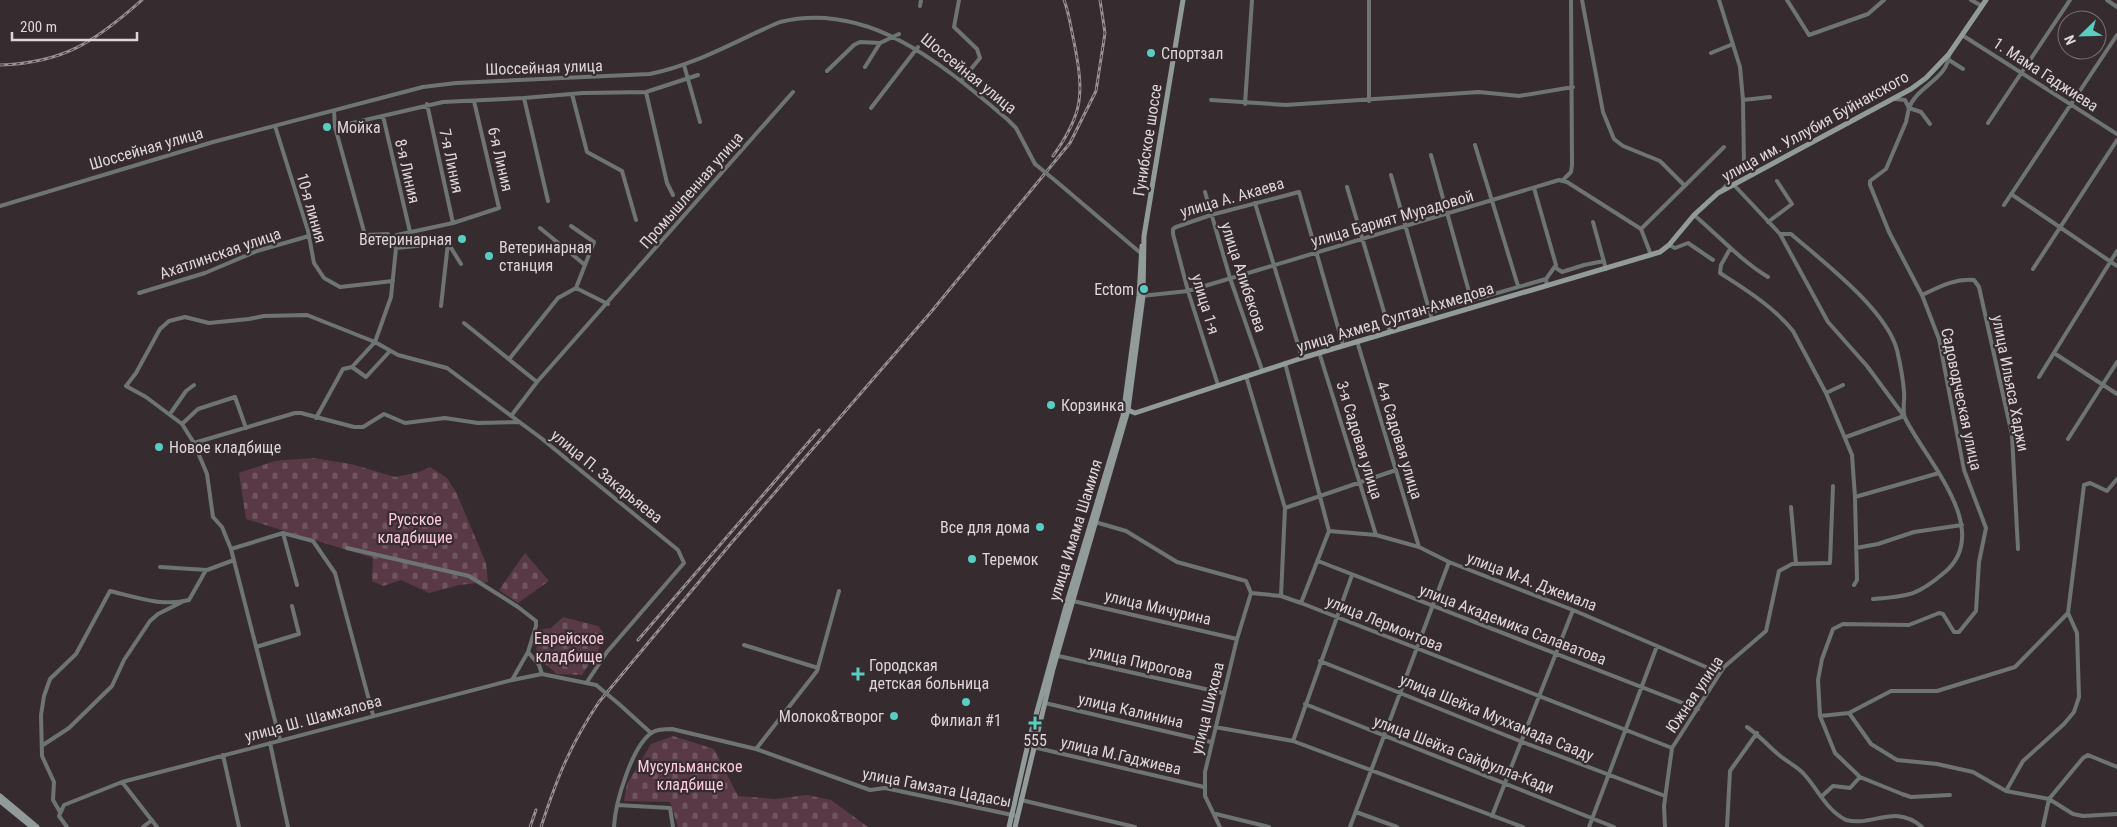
<svg xmlns="http://www.w3.org/2000/svg" width="2117" height="827" font-family="'Roboto Condensed',sans-serif">
<style>
.cemetery{fill:url(#cemetery-stones)}
.lines{fill:none;stroke-linecap:round;stroke-linejoin:round}
.street{stroke:#6e7473;stroke-width:4}
.secondary{stroke:#919b99;stroke-width:5}
.rail-casing{stroke:#978f92;stroke-width:3}
.rail{stroke:#362c30;stroke-width:1;stroke-dasharray:4;stroke-linecap:butt}
.street-bridge{stroke:#6e7473;stroke-width:4}
.poi-dot{fill:#57cec1;stroke:#362c30;stroke-width:2}
.labels{text-anchor:middle;stroke-width:4.5;stroke-linejoin:round;paint-order:stroke}
.poi-label{font-size:16px;fill:#ddd6d9;stroke:#362c30;text-anchor:start}
.street-label{font-size:16px;fill:#ddd6d9;stroke:#362c30}
.park-label{font-size:16px;fill:#fdc9dd;stroke:#362c30}
</style>
<defs>
<pattern id="cemetery-stones" width="16" height="16" patternUnits="userSpaceOnUse" patternTransform="scale(1.25)"><rect width="16" height="16" fill="#593946"/><path d="M2 7V4a2 2 0 0 1 4 0v3zM10 15v-3a2 2 0 0 1 4 0v3z" fill="#705560"/></pattern>
</defs>
<rect width="100%" height="100%" fill="#362c30"/>
<path class="cemetery" d="M313,458L351,464L395,477L419,472L430,467L447,478L456,492L486,563L488,582L459,585L429,593L401,580L383,586L372,581L373,558L246,519L239,473L275,461Z
M525,553L549,581L518,603L499,590Z
M563,617L598,626L603,633L599,649L582,675L557,674L536,656L538,630L551,628Z
M673,736L714,749L738,796L775,799L807,795L831,800L868,827H678L670,802L624,801L627,784L651,744Z"/>
<g class="lines">
<path class="street" d="M959,0L954,27L977,49L980,58L962,80
M1369,0V101
M1582,0L1603,112L1614,139L1623,146L1660,161L1684,185
M1719,0L1740,67L1743,100L1744,165L1722,190
M1787,0L1809,35L1868,14L1884,0
M1971,0L1982,6
M2107,0L2117,7
M920,6L921,0
M1962,35L2117,134
M1711,53L1733,44
M1949,60L1963,69
M684,65L700,122
M865,67L880,43
M827,71L854,45L860,42L880,43L899,34
M646,92L667,183L673,195
M572,94L587,152L622,171L636,220
M524,98L548,201
M1895,99L1905,100L1909,108L1906,122L1886,169L1870,181V185L1889,232L1922,295L1939,339L1964,470L1986,528L1979,562L1976,611L1959,632H1954L1943,614L1939,613L1909,625L1843,624L1833,629L1822,659L1818,680L1820,716L1835,753L1860,777L1902,794L1911,797L1950,795
M1211,100L1286,105L1479,92L1519,96L1573,87
M1743,100L1770,97
M427,104L453,223
M1245,104L1252,0
M871,108L918,47
M334,111L335,127L365,235L388,234L396,248
M383,116L410,232
M1988,123L2070,0
M1930,124L1921,112L1909,108C1916,87 1949,78 1949,54
M275,126L308,231L314,263L324,278L340,287L393,281
M335,127L443,102L524,98L583,93L646,92L698,75
M1475,145L1518,286
M1431,155L1471,299
M1391,175L1432,320
M1563,180L1571,172L1572,165L1571,0
M1057,182L1143,255
M1733,184L1780,234H1791C1822,261 1886,309 1897,350C1900,363 1903,378 1904,391C1905,399 1902,410 1905,418C1925,459 1994,530 1945,572C1917,596 1909,596 1873,599
M1347,187L1390,332
M1534,188L1556,265L1546,279L1547,286
M1205,192L1230,278L1262,370
M2011,194L2117,266
M1255,203L1302,358
M2004,205L2117,35
M0,206L213,142L423,87L456,83L650,74C696,65 737,40 780,22C870,0 945,67 1007,119L1016,128L1035,164
M1694,215C1719,236 1740,260 1768,277
M1593,222L1606,269
M1768,222L1792,204L1777,181
M571,226L594,242L576,288L608,304
M540,228L585,265
M1780,234L1828,322L1867,366L1904,416L1846,437
M392,238L397,235L453,223L499,208L474,101
M1669,245L1675,248L1688,243L1713,260
M1730,249L1721,265L1720,273C1746,290 1774,307 1793,331L1826,393L1852,455L1855,497L1857,580L1854,585
M1651,255L1641,229L1724,147
M1556,268L1562,272L1584,265L1604,261
M2033,269L2117,140
M139,293L205,273L257,251L309,236
M1922,295C1939,287 1955,278 1974,280L1979,287L2012,435L2018,549
M1141,296L1188,291L1559,180L1567,182L1641,229
M441,306L448,243
M1431,312L1546,279
M464,323L537,382
M1357,341L1419,547
M1319,352L1376,535
M2054,353L2117,394
M510,358L558,298L576,288
M1285,363L1329,531L1301,603
M352,367L366,377L390,351
M1246,376L1285,508L1281,596
M2039,377L2117,251
M1218,385L1188,291L1173,234V229L1176,227L1211,215L1299,192L1343,345
M1826,393L1843,385
M170,414L186,391L194,385
M511,416L537,382L793,92
M316,418L343,369L352,367L375,342L398,355L447,368L541,438L678,550L684,563L607,652L587,682
M182,424L198,409L235,397L246,428
M2068,439L2117,362
M194,443L295,413H301L354,427H363L384,414L405,423L445,418L478,423L519,422
M1855,497L1939,473
M1791,507L1796,564
M1285,508L1396,470
M1095,522L1126,531L1177,562L1246,581L1251,593
M1329,531L1376,535L1419,547L1449,562L1573,610L1720,673
M283,533L297,585
M347,548L469,576L518,607L536,621V626L528,652L512,680
M1856,548L1878,544L1914,532L1962,525
M231,549L283,533L313,541L335,573L373,715
M1318,561L1698,709
M160,567L207,570L234,560
M1251,593L1281,596L1301,603L1672,748
M1073,601L1237,639
M744,645L818,668
M256,647L299,634L292,606
M528,652L539,665L542,674
M1054,655L1223,693
M1320,661L1520,741L1665,796
M1045,703L1211,742
M619,704L651,733
M1305,704L1614,827
M1849,713L1891,691H1937L2015,667L2068,613L2084,485L2090,483L2107,491L2117,479
M1820,716L1849,713L1871,744L1897,760L1937,764L1973,772L2006,791L2049,799L2073,814L2083,816L2117,814
M1215,727L1293,741L1523,827
M1747,727C1759,735 1768,746 1779,755C1786,761 1796,766 1803,773C1818,789 1826,810 1846,820C1873,827 1895,803 1922,827
M280,740L231,549L222,527L213,517L207,474L194,443L182,424L146,397L126,386L136,373L160,329L169,321L185,317L209,323L249,319L264,316L307,315L375,342L391,297L396,248L448,243L461,264
M1293,741L1352,575
M270,743L288,827
M43,745L69,728L112,686L124,660L150,621L158,614L182,602
M1033,747L1204,787
M756,749L817,671L839,591
M223,755L239,827
M122,782L157,827
M2006,791L2023,761L2064,724L2074,712L2079,697L2077,633L2068,613
M1822,796L1833,786L1850,788L1860,777
M1021,800L1135,827
M617,805L670,808L673,827
M60,812L53,800L54,782L42,756L41,715L44,696L50,679L76,654L110,591C135,597 163,607 189,600L206,570
M1356,812L1397,827
M1216,814L1269,827
M1492,816L1573,610
M67,827L59,816L64,805L122,782L512,680L542,674L596,685
M143,827L152,820
M614,827C615,804 632,744 653,732C658,729 665,729 672,729L756,749L870,790L885,788L1017,816
M1220,827L1205,796V772L1237,639L1251,593
M1350,827L1449,562
M1589,827L1657,646
M1665,827L1664,806L1672,748L1724,667L1766,631L1779,571L1792,564L1830,563L1833,486
M1727,827L1730,771L1757,733
M2043,827L2049,799L2083,758L2088,755L2117,767"/>
<path class="secondary" d="M1128,410L1135,413L1302,358L1660,252L1669,245L1694,215L1718,193L1911,89L1926,78L1949,54L1986,0
M0,796L37,827
M0,801L32,827
M1009,827L1028,744L1068,599L1123,416L1139,296L1142,246
M1015,827L1053,669L1128,410L1143,296L1144,236L1183,0"/>
<defs>
<path id="rail" d="M0,65C64,63 96,41 142,0
M1053,156C1084,113 1084,93 1074,42C1071,28 1069,13 1064,0
M638,640L819,430
M530,827L536,810
M541,827C557,778 570,745 599,702L733,541L931,312L1070,143L1096,91L1105,33L1100,0"/>
</defs>
<use href="#rail" class="rail-casing"/>
<use href="#rail" class="rail"/>
<path class="street-bridge" d="M1035,164L1057,182
M596,685L619,704"/>
</g>
<g class="poi-dot">
<circle cx="1151" cy="53" r="5"/>
<circle cx="327" cy="127" r="5"/>
<circle cx="462" cy="239" r="5"/>
<circle cx="489" cy="256" r="5"/>
<circle cx="1144" cy="289" r="5"/>
<circle cx="1051" cy="405" r="5"/>
<circle cx="159" cy="447" r="5"/>
<circle cx="1040" cy="527" r="5"/>
<circle cx="972" cy="559" r="5"/>
<path d="M855.5 666.5h5v5h5v5h-5v5h-5v-5h-5v-5h5z"/>
<circle cx="966" cy="702" r="5"/>
<circle cx="894" cy="716" r="5"/>
<path d="M1032.5 715.5h5v5h5v5h-5v5h-5v-5h-5v-5h5z"/>
</g>
<g class="labels">
<g class="poi-label">
<text x="1161" y="59">Спортзал</text>
<text x="337" y="133">Мойка</text>
<text x="452" y="245" text-anchor="end">Ветеринарная</text>
<text x="499" y="253">Ветеринарная<tspan x="499" dy="18">станция</tspan></text>
<text x="1134" y="295" text-anchor="end">Ectom</text>
<text x="1061" y="411">Корзинка</text>
<text x="169" y="453">Новое кладбище</text>
<text x="1030" y="533" text-anchor="end">Все для дома</text>
<text x="982" y="565">Теремок</text>
<text x="869" y="671">Городская<tspan x="869" dy="18">детская больница</tspan></text>
<text x="884" y="722" text-anchor="end">Молоко&amp;творог</text>
<text x="966" y="726" text-anchor="middle">Филиал #1</text>
<text x="1035" y="746" text-anchor="middle">555</text>
</g>
<g class="street-label">
<text transform="translate(544 67) rotate(-2)" y="6">Шоссейная улица</text>
<text transform="translate(969 73) rotate(39)" y="6">Шоссейная улица</text>
<text transform="translate(2046 74) rotate(33)" y="6">1. Мама Гаджиева</text>
<text transform="translate(1815 126) rotate(-29)" y="6">улица им. Уллубия Буйнакского</text>
<text transform="translate(1147 140) rotate(-81)" y="6">Гунибское шоссе</text>
<text transform="translate(146 148) rotate(-16)" y="6">Шоссейная улица</text>
<text transform="translate(501 159) rotate(77)" y="6">6-я Линия</text>
<text transform="translate(452 161) rotate(78)" y="6">7-я Линия</text>
<text transform="translate(408 171) rotate(77)" y="6">8-я Линия</text>
<text transform="translate(691 190) rotate(-49)" y="6">Промышленная улица</text>
<text transform="translate(1232 197) rotate(-16)" y="6">улица А. Акаева</text>
<text transform="translate(312 208) rotate(74)" y="6">10-я линия</text>
<text transform="translate(1392 218) rotate(-16)" y="6">улица Барият Мурадовой</text>
<text transform="translate(220 253) rotate(-19)" y="6">Ахатлинская улица</text>
<text transform="translate(1244 277) rotate(72)" y="6">улица Алибекова</text>
<text transform="translate(1206 304) rotate(73)" y="6">улица 1-я</text>
<text transform="translate(1395 317) rotate(-17)" y="6">улица Ахмед Султан-Ахмедова</text>
<text transform="translate(2011 383) rotate(79)" y="6">улица Ильяса Хаджи</text>
<text transform="translate(1962 399) rotate(78)" y="6">Садоводческая улица</text>
<text transform="translate(1360 440) rotate(73)" y="6">3-я Садовая улица</text>
<text transform="translate(1400 440) rotate(73)" y="6">4-я Садовая улица</text>
<text transform="translate(607 476) rotate(39)" y="6">улица П. Закарьяева</text>
<text transform="translate(1075 530) rotate(-73)" y="6">улица Имама Шамиля</text>
<text transform="translate(1532 581) rotate(21)" y="6">улица М-А. Джемала</text>
<text transform="translate(1158 607) rotate(13)" y="6">улица Мичурина</text>
<text transform="translate(1385 623) rotate(22)" y="6">улица Лермонтова</text>
<text transform="translate(1513 624) rotate(21)" y="6">улица Академика Салаватова</text>
<text transform="translate(1141 662) rotate(13)" y="6">улица Пирогова</text>
<text transform="translate(1694 694) rotate(-56)" y="6">Южная улица</text>
<text transform="translate(1207 708) rotate(-76)" y="6">улица Шихова</text>
<text transform="translate(1131 710) rotate(13)" y="6">улица Калинина</text>
<text transform="translate(1497 717) rotate(22)" y="6">улица Шейха Муххамада Сааду</text>
<text transform="translate(313 718) rotate(-15)" y="6">улица Ш. Шамхалова</text>
<text transform="translate(1464 754) rotate(21)" y="6">улица Шейха Сайфулла-Кади</text>
<text transform="translate(1121 755) rotate(13)" y="6">улица М.Гаджиева</text>
<text transform="translate(937 787) rotate(11)" y="6">улица Гамзата Цадасы</text>
</g>
<g class="park-label">
<text x="415" y="525">Русское<tspan x="415" dy="18">кладбищие</tspan></text>
<text x="569" y="644">Еврейское<tspan x="569" dy="18">кладбище</tspan></text>
<text x="690" y="772">Мусульманское<tspan x="690" dy="18">кладбище</tspan></text>
</g>
</g>
<g transform="translate(2082 35) rotate(247)"><circle r="24" fill="#362c30" stroke="#797074"/>
<path d="M0-4L9 19L0 12L-9 19Z" fill="#57cec1"/>
<text y="-8" font-size="14" font-weight="bold" text-anchor="middle" fill="#ddd6d9">N</text>
</g>
<path d="M12 32v8h125v-8" fill="none" stroke="#ddd6d9" stroke-width="2.5"/>
<text x="20" y="32" font-size="15" fill="#ddd6d9" stroke="#362c30" stroke-width="4" paint-order="stroke">200 m</text>
</svg>
